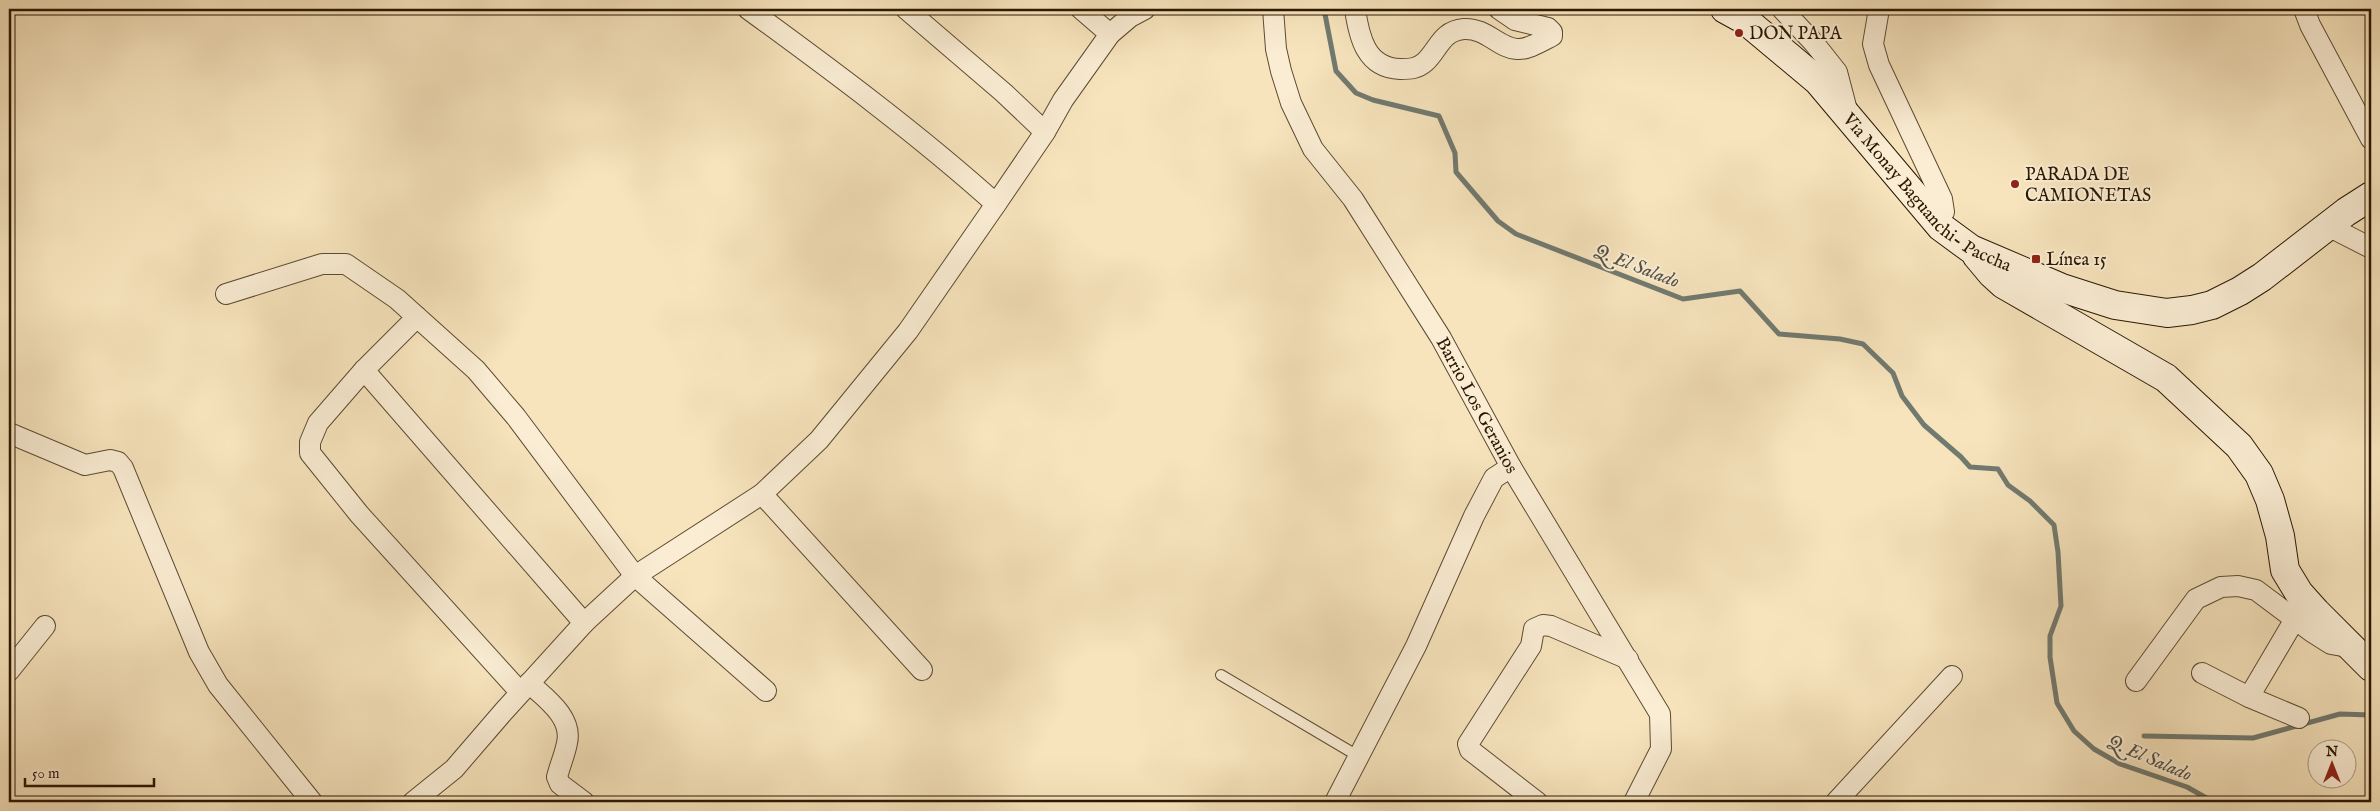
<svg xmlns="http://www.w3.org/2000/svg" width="2380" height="811" font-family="'IM FELL English',serif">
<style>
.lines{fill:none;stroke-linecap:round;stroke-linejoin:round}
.stream{stroke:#717a70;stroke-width:5}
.lane-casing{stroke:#5d4b31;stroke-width:12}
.street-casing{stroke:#5d4b31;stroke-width:22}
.secondary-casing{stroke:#2a1802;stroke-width:30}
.lane{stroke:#faedd4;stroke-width:10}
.street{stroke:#faedd4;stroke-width:20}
.secondary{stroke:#faedd4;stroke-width:28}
.poi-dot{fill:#8f2418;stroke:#faedd4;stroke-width:2}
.labels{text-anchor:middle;stroke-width:4;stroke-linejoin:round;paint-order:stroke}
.poi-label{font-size:18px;fill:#2a1802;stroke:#faedd4;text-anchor:start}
.street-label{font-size:18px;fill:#2a1802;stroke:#faedd4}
.water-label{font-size:19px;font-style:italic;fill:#535142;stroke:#faedd4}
</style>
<rect width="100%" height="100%" fill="#f7e4bd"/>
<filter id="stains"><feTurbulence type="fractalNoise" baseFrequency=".004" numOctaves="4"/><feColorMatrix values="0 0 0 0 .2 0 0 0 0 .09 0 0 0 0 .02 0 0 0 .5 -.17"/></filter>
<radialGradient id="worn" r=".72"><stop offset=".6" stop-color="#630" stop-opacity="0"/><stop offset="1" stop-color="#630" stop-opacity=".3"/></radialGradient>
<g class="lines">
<path class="stream" d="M1324,9L1336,71L1356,93L1373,100L1439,116L1455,153L1456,172L1498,221L1516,234L1683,299L1740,291L1779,334L1840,339L1863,344L1893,373L1902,396L1924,425L1961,457L1970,467L1998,469L2008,485L2030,501L2054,525L2058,552L2061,606L2050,636V657L2057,703L2074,731L2094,749L2120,764L2187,787L2210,800L2211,802
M2144,736L2253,738L2340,714L2371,715"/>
<defs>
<path id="lane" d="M1221,675L1358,756"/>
<g id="street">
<path d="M748,9C833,71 918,134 996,204"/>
<path d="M906,9L1004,93L1045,132"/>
<path d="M1081,9L1110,34"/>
<path id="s1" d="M1273,9L1276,49L1281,71L1291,103L1313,149L1353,199L1441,338L1511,467L1660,714L1661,749L1634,802"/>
<path d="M1355,9C1359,37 1366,68 1400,69C1410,69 1417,69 1425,62C1439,49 1441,31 1464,29C1487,28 1498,48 1517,49C1528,50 1542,41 1552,36V32L1548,28L1515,20L1499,9"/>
<path d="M1782,9L1814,43L1837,72L1848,114"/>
<path d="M1879,9L1873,44L1879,65L1942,199L1944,212L1937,223"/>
<path d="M2304,9L2310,25L2371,139"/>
<path d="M2328,226L2371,248"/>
<path d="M226,294L322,264H346L397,299L476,370L516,417L635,576L766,691"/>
<path d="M417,317L364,370L318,423L310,442V453L359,514L520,692"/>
<path d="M364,370L584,623"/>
<path d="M9,433L85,465L110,460L118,462L123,468L199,652L218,685L312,802"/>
<path d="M762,494L922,670"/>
<path d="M9,671L45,626"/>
<path d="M2202,673L2249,697L2295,619"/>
<path d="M2136,681L2196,599L2221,587L2238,586L2256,590L2312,632L2331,644L2348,647"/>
<path d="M529,683C545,698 573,717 567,743C565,754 560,765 557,777L560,784L584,802"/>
<path d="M2249,697L2299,718"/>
<path d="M413,802L454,769L504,711L584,623L635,576L762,494L819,440L908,331L996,204L1045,132L1063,100L1110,34L1130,17L1145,9"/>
<path d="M1335,802L1416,646L1474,516L1494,478L1511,467"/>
<path d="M1537,802L1470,750L1468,744L1531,646L1534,629L1543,625L1551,626L1628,659"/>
<path d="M1836,802L1952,676"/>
</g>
<g id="secondary">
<path id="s2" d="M1725,9L1745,20L1818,81L1941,227L1971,249L2062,288L2115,305L2167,313L2192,310L2212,305L2240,291L2262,277L2346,212L2371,196"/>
<path d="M1977,256L1992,274L2003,284L2166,378L2239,446L2259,474L2270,500L2280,536L2285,570L2299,593L2316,612L2371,667"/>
</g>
</defs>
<use href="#lane" class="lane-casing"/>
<use href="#street" class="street-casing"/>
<use href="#secondary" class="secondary-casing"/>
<use href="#lane" class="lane"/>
<use href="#street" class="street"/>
<use href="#secondary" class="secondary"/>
</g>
<g class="poi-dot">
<circle cx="1739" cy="33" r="5"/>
<circle cx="2015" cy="184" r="5"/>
<rect x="2031" y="254" width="10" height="10" rx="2.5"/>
</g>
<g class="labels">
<g class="poi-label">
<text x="1749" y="39">DON PAPA</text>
<text x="2025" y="180">PARADA DE<tspan x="2025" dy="21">CAMIONETAS</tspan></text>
<text x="2046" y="265">Línea 15</text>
</g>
<g class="street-label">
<text dy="6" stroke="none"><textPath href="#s2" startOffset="276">Via Monay Baguanchi- Paccha</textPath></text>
<text dy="6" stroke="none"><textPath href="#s1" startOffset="452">Barrio Los Geranios</textPath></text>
</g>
<g class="water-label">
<text transform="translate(1637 265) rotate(21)" y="7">Q. El Salado</text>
<text transform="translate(2150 757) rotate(23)" y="7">Q. El Salado</text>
</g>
</g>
<rect width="2380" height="811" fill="none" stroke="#f7e4bd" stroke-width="30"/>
<rect x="10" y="10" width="2360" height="791" fill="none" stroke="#2a1802" stroke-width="2.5"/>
<rect x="15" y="15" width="2350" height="781" fill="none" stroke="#2a1802"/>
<g transform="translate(2332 764)"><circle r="24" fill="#faedd4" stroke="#a79880"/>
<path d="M0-4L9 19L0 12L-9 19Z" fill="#8f2418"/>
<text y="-8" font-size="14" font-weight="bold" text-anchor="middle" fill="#2a1802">N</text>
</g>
<path d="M25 778v8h129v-8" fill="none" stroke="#2a1802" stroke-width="2.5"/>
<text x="32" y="778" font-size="15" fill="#2a1802" stroke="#faedd4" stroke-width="4" paint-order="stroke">50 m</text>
<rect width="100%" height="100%" filter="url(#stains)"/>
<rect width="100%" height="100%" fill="url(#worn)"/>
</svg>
